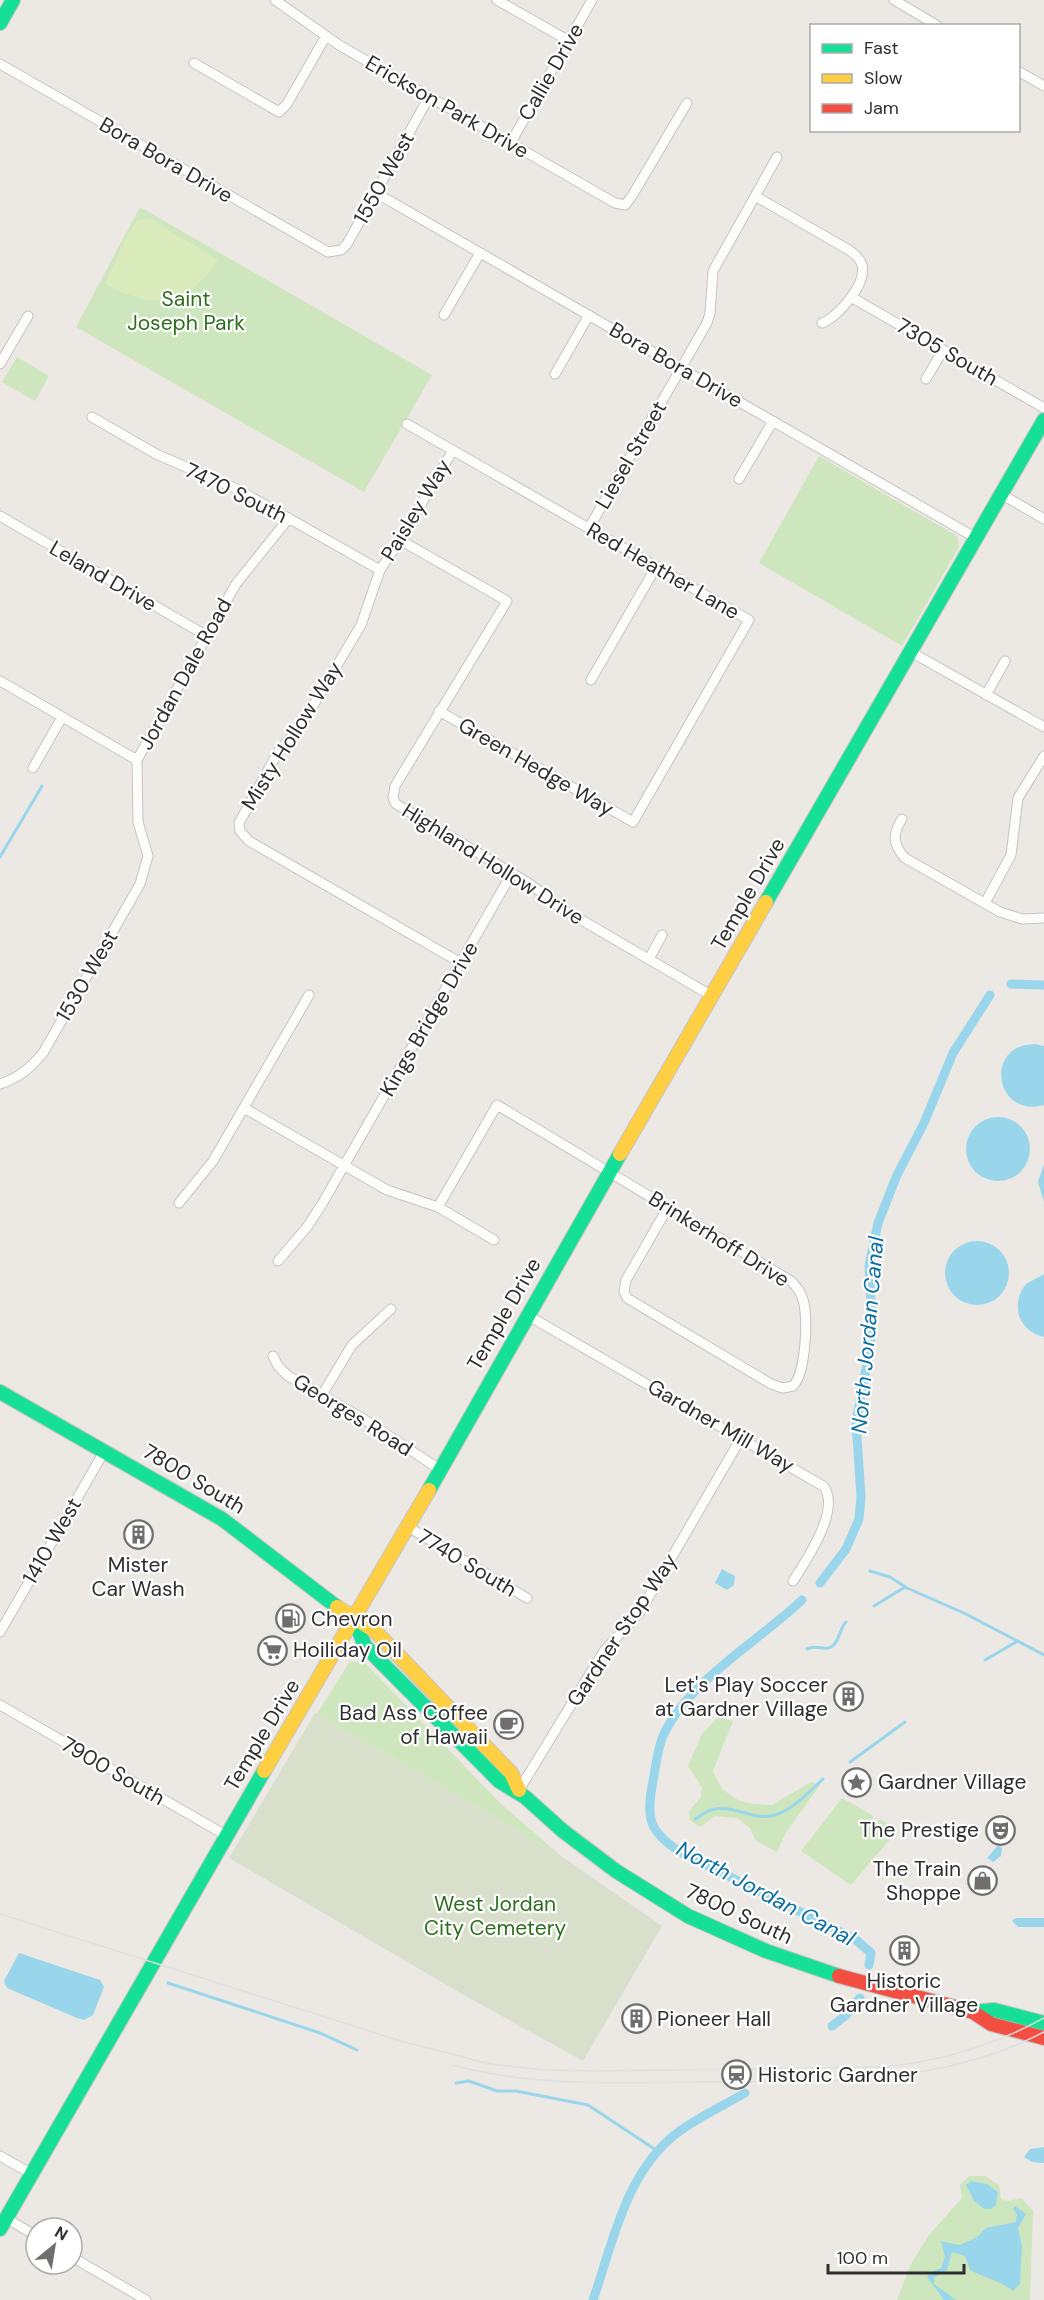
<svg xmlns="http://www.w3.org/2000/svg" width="1044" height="2300" font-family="'DM Sans',sans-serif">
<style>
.green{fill:#cee6be}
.cemetery{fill:#d8e0cc}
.pitch{fill:#d9eabb}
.water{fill:#99d6ec}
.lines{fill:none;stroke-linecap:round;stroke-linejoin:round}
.stream{stroke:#99d6ec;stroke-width:3}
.canal{stroke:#99d6ec;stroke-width:9}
.street-casing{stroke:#c5c4c5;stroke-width:11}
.fast-casing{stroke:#c5c4c5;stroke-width:16}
.slow-casing{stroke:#c5c4c5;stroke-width:16}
.jam-casing{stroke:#c5c4c5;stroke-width:16}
.street{stroke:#fcfcfb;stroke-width:9}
.fast{stroke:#16e098;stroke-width:14}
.slow{stroke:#ffcf43;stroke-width:14}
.jam{stroke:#f24e42;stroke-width:14}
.tram{stroke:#dfdfe1;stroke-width:1.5}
.labels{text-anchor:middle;stroke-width:4.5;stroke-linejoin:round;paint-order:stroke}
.street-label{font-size:21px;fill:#2e2e2e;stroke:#fff}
.park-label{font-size:21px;fill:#2c6e1b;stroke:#fff}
.poi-label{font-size:21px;fill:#2e2e2e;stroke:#fff;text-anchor:start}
.water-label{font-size:22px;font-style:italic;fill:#0d6fa3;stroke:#fff}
</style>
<rect width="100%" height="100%" fill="#ece8e4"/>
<path class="green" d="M140,207L432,375L364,492L76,327Z
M17,357L49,376L35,401L2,382Z
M819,456L957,536L959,547L902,646L759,563Z
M350,1661L365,1663L500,1803L561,1856L317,1714Z
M718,1717L733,1721L713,1771L722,1789L738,1800L752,1804L772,1805L811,1782L820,1785L785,1834L777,1852L755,1840L750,1828L737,1818L715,1816L700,1827L690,1820L689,1811L701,1797L702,1787L688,1766L702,1734Z
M842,1798L872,1815L874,1821L877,1823L880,1819L898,1830L851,1885L801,1851Z
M969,2176H985L999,2185L1001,2199L1008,2201L1022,2198L1033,2211L1030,2300H897L911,2264L929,2235L962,2198L960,2185Z"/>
<path class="cemetery" d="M315,1713L561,1856L662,1926L583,2061L462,1994L229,1858Z"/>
<path class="pitch" d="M149,218L218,260C189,306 150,311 105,283L128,234L137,221Z"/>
<path class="water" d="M1035,1044L1044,1046V1105C996,1119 982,1045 1035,1044Z
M966 1149a32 32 0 1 1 64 0a32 32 0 1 1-64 0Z
M1044,1164V1202L1038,1182Z
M945 1273a32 32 0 1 1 64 0a32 32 0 1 1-64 0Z
M1044,1274V1337C1018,1331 1010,1304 1026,1284Z
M722,1569L735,1576L734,1585L727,1590L715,1583Z
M998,1845L1002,1848L1001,1856L993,1862L987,1858Z
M1016,1918H1044V1927H1018L1012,1921Z
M19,1953L100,1980L104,1987L93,2015L84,2020L77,2018L7,1988L4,1981Z
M1044,2147V2163L1032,2162L1024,2157L1030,2149Z
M971,2181L987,2184L998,2192L996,2205L991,2209H984L974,2201L966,2185Z
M1015,2206L1026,2214L1018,2228L1022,2245L1020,2284L1013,2291C999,2280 985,2278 970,2270L965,2256L952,2252L947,2270L934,2278V2284L956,2300H944L927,2277L931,2272L941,2268L945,2257L941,2241L959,2245L976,2238L986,2228L1016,2222L1017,2214L1013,2209Z"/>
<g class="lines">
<path class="stream" d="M0,857L42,786
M870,1571L890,1577L907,1588L966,1614L1044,1655
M874,1606L905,1587
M807,1649C816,1644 824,1651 831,1647C840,1642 839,1629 846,1622
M985,1660L1016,1642
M850,1762L905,1722
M695,1819C700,1817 705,1811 711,1810C732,1803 754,1822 775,1815C794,1809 809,1792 823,1779
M168,1983L320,2033L357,2050
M456,2083L469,2081L497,2091H516L588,2105L659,2152"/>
<path class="canal" d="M1011,984L1044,985
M820,1583L846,1549L859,1519L861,1497L856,1422L870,1348L872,1320L869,1266L878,1223L897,1175L924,1123L953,1053L990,995
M802,1600C759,1641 688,1681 663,1736C657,1750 656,1766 653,1781C646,1818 648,1832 682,1853L855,1939L871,1953L869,1965
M832,2026L845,2016L860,1998
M593,2300C613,2242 626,2172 677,2133C698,2117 723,2106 745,2093"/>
<defs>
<path id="street" d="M275,0L339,45L615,203L625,205L632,196L687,103
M497,0L569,41
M894,0L938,26
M194,63L279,112L287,104L326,36
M0,64L328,252L341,250L347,244L429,97
M1018,71L1044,86
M510,144L592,0
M376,193L976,538
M755,196L849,250C855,254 860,258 862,265C867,284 838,317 822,323
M851,297L1044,408
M444,315L480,253
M0,364L28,316
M555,374L589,315
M926,379L943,350
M92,417L156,454L237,489L380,570
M407,424L749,620L633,822L439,711
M453,450L400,540L380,570L361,625L301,726L278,752L239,823L240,831L249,841L461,963
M739,479L773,421
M1001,494L1044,519
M0,516L207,636
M589,528L707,323L710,313L713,271L777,157
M400,540L507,601L395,786L393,798L396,804L527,882L566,911L712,996
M911,652L1044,727
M591,680L656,567
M0,681L137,760
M986,695L1005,661
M33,768L62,717
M902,819C892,834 893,845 905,858L1000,912L1022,919L1044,918
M985,903L1011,855L1018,798L1044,756
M649,959L662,935
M0,1084C19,1078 30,1068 43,1053L140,884L148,856L138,822L137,760L236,584L289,518
M244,1108L387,1190L438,1207L494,1240
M179,1203L213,1161L309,995
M438,1207L497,1105L791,1281C796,1286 800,1291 802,1297C809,1314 806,1373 793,1386L783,1388L771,1384L627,1298L624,1291L626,1280L668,1207
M278,1261L307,1227L322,1204L512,873
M527,1315L823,1486C842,1508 806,1561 793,1581
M273,1356L278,1366L288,1376L362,1418L439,1469
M322,1395L352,1345L391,1309
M408,1527L527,1598
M0,1632L105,1450
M0,1705L227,1836
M519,1790L604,1651L640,1612L741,1438
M0,2156L32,2174
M6,2218L36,2236
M72,2257L146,2300"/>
<path id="fast" d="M0,23L13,0
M766,902L1044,420
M0,1392L222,1519L337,1607
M429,1490L620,1154
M354,1619L365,1646L499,1781L525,1797L563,1831L616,1871L688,1916L766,1951L839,1976
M973,2012L994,2010L1044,2023
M0,2229L264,1771"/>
<path id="slow" d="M620,1154L766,902
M337,1607L375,1631L511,1773L519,1790
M264,1771L429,1490"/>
<path id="jam" d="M839,1976L973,2012L991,2024L1044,2038"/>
</defs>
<use href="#street" class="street-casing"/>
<use href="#fast" class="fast-casing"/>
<use href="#slow" class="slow-casing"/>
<use href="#jam" class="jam-casing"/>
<use href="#street" class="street"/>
<use href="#fast" class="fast"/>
<use href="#slow" class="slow"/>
<use href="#jam" class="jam"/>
<path class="tram" d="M0,1914L401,2041L490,2064L545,2070L598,2071L885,2067C940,2061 995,2045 1044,2018
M452,2065C533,2087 618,2083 701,2082C819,2081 936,2088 1044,2032"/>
</g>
<defs>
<symbol id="building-ring" viewBox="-11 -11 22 22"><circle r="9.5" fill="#fff" stroke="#706f6e" stroke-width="1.5"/><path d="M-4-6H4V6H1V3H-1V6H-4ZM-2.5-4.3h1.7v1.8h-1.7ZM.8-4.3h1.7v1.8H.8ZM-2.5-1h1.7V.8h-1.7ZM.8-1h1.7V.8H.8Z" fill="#706f6e"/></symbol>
<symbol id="fuel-ring" viewBox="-11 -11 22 22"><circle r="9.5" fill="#fff" stroke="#706f6e" stroke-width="1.5"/><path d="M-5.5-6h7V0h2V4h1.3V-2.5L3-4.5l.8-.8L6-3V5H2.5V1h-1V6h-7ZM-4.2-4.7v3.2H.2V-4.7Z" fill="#706f6e"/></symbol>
<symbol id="supermarket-ring" viewBox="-11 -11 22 22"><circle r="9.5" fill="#fff" stroke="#706f6e" stroke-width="1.5"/><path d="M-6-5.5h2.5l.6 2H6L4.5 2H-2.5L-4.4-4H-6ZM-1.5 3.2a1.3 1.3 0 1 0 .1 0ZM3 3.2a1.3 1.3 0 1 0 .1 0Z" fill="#706f6e"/></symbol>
<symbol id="cafe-ring" viewBox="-11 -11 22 22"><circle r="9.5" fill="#fff" stroke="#706f6e" stroke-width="1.5"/><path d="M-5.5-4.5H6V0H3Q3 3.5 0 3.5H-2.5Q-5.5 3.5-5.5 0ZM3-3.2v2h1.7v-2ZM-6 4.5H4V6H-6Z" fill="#706f6e"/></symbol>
<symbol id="sight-ring" viewBox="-11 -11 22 22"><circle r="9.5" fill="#fff" stroke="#706f6e" stroke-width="1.5"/><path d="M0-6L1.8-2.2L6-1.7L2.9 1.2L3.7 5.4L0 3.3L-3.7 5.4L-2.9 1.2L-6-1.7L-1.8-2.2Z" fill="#706f6e"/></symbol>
<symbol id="theatre-ring" viewBox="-11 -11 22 22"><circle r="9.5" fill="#fff" stroke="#706f6e" stroke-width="1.5"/><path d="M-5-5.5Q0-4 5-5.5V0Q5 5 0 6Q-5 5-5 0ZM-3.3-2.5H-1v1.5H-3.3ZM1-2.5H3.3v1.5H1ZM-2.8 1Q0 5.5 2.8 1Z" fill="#706f6e"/></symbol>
<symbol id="shop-ring" viewBox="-11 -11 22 22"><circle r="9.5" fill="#fff" stroke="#706f6e" stroke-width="1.5"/><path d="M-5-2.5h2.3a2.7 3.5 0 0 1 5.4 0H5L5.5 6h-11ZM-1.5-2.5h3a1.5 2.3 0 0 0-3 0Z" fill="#706f6e"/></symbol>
<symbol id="station-ring" viewBox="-11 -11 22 22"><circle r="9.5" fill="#fff" stroke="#706f6e" stroke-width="1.5"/><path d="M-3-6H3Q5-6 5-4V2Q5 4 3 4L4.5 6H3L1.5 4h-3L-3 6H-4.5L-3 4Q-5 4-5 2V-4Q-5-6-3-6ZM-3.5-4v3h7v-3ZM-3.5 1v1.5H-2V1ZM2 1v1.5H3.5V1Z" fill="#706f6e"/></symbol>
</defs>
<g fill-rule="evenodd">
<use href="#building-ring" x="122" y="1518" width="33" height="33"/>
<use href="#fuel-ring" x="274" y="1602" width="33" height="33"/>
<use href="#supermarket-ring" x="256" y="1634" width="33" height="33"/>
<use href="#building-ring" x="832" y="1680" width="33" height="33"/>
<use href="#cafe-ring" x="492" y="1708" width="33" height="33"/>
<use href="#sight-ring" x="840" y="1766" width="33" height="33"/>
<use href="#theatre-ring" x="984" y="1814" width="33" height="33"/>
<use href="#shop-ring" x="966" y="1864" width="33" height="33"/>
<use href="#building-ring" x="888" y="1934" width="33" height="33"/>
<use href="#building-ring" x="620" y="2002" width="33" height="33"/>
<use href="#station-ring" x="720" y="2058" width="33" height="33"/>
</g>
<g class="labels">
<g class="street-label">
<text transform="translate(551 72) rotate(-60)" y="7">Callie Drive</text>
<text transform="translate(447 107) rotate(30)" y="7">Erickson Park Drive</text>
<text transform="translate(166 160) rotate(30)" y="7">Bora Bora Drive</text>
<text transform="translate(384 178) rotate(-61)" y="7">1550 West</text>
<text transform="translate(947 352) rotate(30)" y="7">7305 South</text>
<text transform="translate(676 365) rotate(30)" y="7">Bora Bora Drive</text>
<text transform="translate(631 455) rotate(-60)" y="7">Liesel Street</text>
<text transform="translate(236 493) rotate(26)" y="7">7470 South</text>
<text transform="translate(416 510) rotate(-59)" y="7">Paisley Way</text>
<text transform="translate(663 571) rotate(30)" y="7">Red Heather Lane</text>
<text transform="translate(103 576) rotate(30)" y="7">Leland Drive</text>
<text transform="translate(185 674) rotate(-61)" y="7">Jordan Dale Road</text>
<text transform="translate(292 736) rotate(-58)" y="7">Misty Hollow Way</text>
<text transform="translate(536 767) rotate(30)" y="7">Green Hedge Way</text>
<text transform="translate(493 864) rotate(32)" y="7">Highland Hollow Drive</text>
<text transform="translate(748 894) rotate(-60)" y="7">Temple Drive</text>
<text transform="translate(87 976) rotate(-60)" y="7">1530 West</text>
<text transform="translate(429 1019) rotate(-60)" y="7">Kings Bridge Drive</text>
<text transform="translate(719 1239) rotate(32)" y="7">Brinkerhoff Drive</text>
<text transform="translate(504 1314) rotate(-60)" y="7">Temple Drive</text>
<text transform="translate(353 1415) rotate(32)" y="7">Georges Road</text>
<text transform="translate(721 1426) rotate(30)" y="7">Gardner Mill Way</text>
<text transform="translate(194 1479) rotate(31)" y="7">7800 South</text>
<text transform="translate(52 1541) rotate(-60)" y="7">1410 West</text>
<text transform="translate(467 1563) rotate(31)" y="7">7740 South</text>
<text transform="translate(622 1630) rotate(-56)" y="7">Gardner Stop Way</text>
<text transform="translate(262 1735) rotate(-59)" y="7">Temple Drive</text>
<text transform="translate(113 1771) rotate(30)" y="7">7900 South</text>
<text transform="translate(739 1914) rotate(25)" y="7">7800 South</text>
</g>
<g class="park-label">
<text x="186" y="306">Saint<tspan x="186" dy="24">Joseph Park</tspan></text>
<text x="495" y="1911">West Jordan<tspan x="495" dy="24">City Cemetery</tspan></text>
</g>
<g class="poi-label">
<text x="138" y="1572" text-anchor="middle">Mister<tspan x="138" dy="24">Car Wash</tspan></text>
<text x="311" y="1626">Chevron</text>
<text x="293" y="1657">Hoiliday Oil</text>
<text x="828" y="1692" text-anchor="end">Let's Play Soccer<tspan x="828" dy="24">at Gardner Village</tspan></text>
<text x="488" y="1720" text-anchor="end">Bad Ass Coffee<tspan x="488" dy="24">of Hawaii</tspan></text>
<text x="878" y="1789">Gardner Village</text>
<text x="979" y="1837" text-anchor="end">The Prestige</text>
<text x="961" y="1876" text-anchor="end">The Train<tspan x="961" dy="24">Shoppe</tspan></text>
<text x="904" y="1988" text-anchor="middle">Historic<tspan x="904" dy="24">Gardner Village</tspan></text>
<text x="657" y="2026">Pioneer Hall</text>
<text x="758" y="2082">Historic Gardner</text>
</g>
<g class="water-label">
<text transform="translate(867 1335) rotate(-85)" y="8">North Jordan Canal</text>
<text transform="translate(766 1893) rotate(28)" y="8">North Jordan Canal</text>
</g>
</g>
<rect x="810" y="24" width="210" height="108" fill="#ffffff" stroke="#ababab" stroke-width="1.5"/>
<rect x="822" y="44" width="30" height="9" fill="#16e098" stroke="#ababab" stroke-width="1.5"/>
<text x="864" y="54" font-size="18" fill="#2e2e2e">Fast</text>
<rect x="822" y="74" width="30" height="9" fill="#ffcf43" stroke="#ababab" stroke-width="1.5"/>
<text x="864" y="84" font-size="18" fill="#2e2e2e">Slow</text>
<rect x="822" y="104" width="30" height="9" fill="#f24e42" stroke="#ababab" stroke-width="1.5"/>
<text x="864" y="114" font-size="18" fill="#2e2e2e">Jam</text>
<g transform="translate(54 2246) rotate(30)"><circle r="28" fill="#ffffff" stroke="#ababab" stroke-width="1.5"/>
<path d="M0-4.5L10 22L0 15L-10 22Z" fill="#706f6e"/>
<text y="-9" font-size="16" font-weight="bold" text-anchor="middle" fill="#2e2e2e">N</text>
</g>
<path d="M828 2264v9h136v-9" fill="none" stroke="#2e2e2e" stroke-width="3"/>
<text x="837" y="2264" font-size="18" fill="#2e2e2e" stroke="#ffffff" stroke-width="4.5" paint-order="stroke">100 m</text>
</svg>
